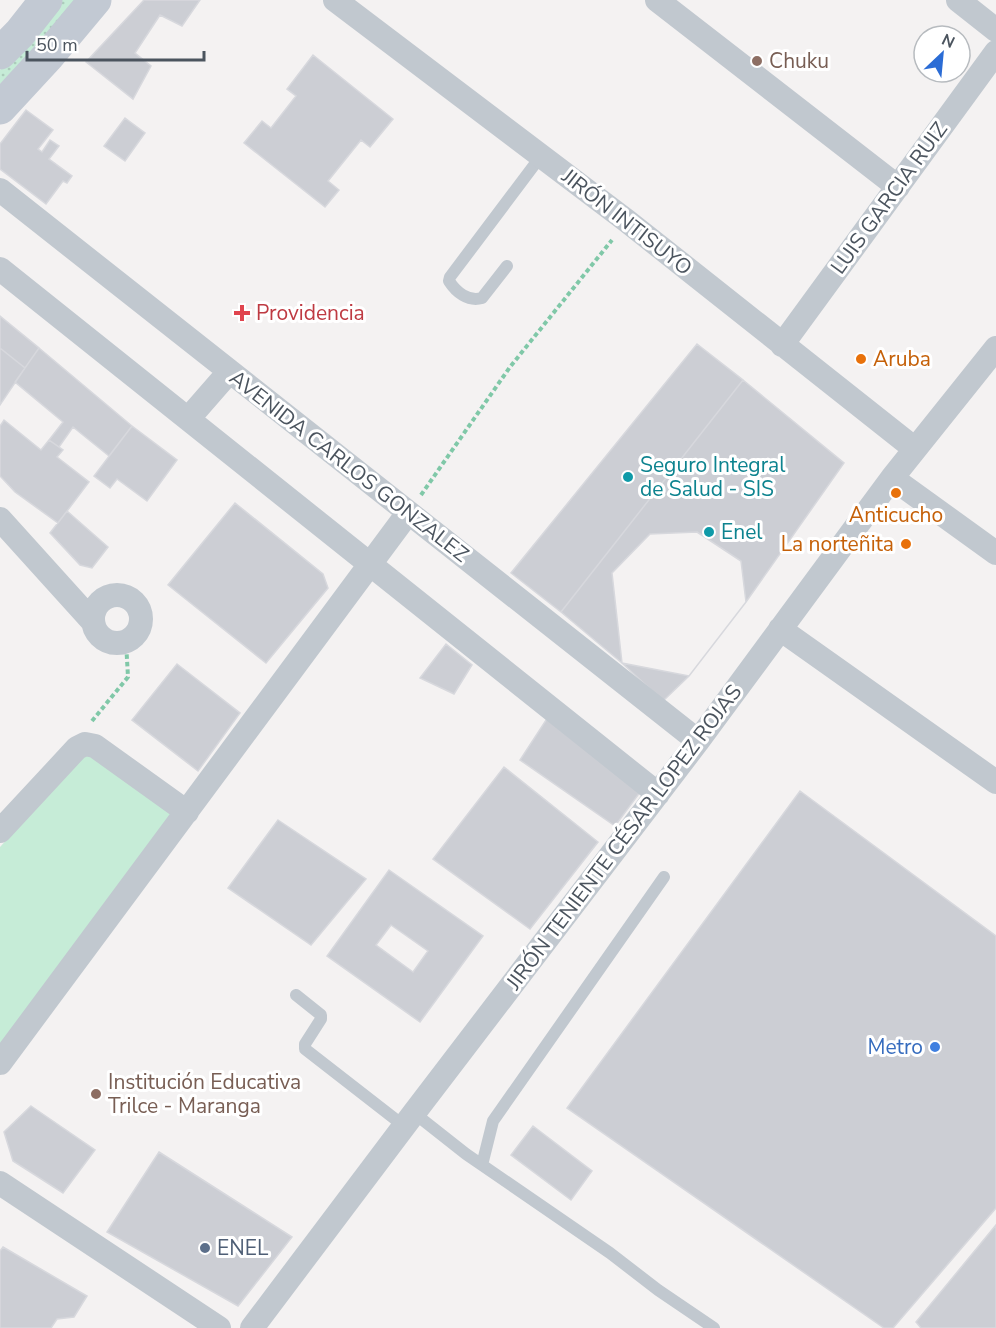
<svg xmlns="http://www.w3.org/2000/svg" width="996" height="1328" font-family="'Nunito Sans',sans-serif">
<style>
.grass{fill:url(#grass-dots)}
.garden{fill:#c6ecd7}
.building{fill:#ccced4;stroke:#d7d8dd;stroke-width:1.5;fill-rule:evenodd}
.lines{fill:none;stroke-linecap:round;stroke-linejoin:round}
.path{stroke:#80c8a8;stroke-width:4;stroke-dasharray:4.5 3;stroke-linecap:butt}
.lane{stroke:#c1c8cf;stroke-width:12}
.street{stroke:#c1c8cf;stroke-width:24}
.secondary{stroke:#c2c9d3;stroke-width:33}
.education-dot{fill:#8d6e63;stroke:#fff;stroke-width:2}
.health-dot{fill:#e0444e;stroke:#fff;stroke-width:2}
.food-dot{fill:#e8710a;stroke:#fff;stroke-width:2}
.culture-dot{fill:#0f9aa8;stroke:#fff;stroke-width:2}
.shop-dot{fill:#3f7fe0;stroke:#fff;stroke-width:2}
.service-dot{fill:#5c6f8a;stroke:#fff;stroke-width:2}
.labels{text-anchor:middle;stroke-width:6;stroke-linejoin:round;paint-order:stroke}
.education-label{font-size:21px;fill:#785e54;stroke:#fff;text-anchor:start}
.street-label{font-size:21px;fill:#4b545e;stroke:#fff}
.health-label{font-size:21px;fill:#be3a42;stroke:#fff;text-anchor:start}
.food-label{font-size:21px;fill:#c56008;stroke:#fff;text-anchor:start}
.culture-label{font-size:21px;fill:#0d838f;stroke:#fff;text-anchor:start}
.shop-label{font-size:21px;fill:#366cbe;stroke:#fff;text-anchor:end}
.service-label{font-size:21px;fill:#4e5e75;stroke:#fff;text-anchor:start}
</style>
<defs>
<pattern id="grass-dots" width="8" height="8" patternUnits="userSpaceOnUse" patternTransform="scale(1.5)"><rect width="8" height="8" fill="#c6ecd7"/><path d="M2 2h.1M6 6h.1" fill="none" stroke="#acccbb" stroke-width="1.8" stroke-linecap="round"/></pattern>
</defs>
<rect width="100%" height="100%" fill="#f4f2f2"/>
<path class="grass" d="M61,0H76L29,55L0,84V70L13,58Z"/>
<path class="garden" d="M88,752L175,815L0,1051V847Z"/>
<path class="building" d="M144,0H200L182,26L160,15L135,53L151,66L133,99L86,62Z
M313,55L393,119L370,147L361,140L328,181L339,190L325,207L244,143L262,121L271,128L296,96L287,89Z
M26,110L53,130L38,149L42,152L50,140L59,146L49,159L72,176L67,183L63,181L46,204L0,169V144Z
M125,118L145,133L125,161L104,146Z
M0,316L39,348L25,368L0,348Z
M697,344L743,380L561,612L511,573Z
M0,348L25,368L0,405Z
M39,348L132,426L109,456L73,427L59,447L49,440L63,422L15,382Z
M743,380L844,463L746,602L689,676L663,701L622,663L561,612Z
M4,420L41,450L49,440L63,450L57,457L89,482L58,523L15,492L0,476V426Z
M132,426L177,460L147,501L117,479L110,488L94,476Z
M235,503L323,574L328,588L266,663L168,585Z
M67,511L108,547L92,568L80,565L50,533Z
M697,532L741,561L746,602L689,676L622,663L612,573L650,534Z
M446,644L472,665L454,694L420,678Z
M177,664L240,713L198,771L132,720Z
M548,717L641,791L615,826L520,760Z
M504,767L598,842L530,929L433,859Z
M800,791L996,936V1208L893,1328H884L567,1108Z
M278,820L366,879L311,945L228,888Z
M389,870L483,936L420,1022L327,956ZM391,925L428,951L413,972L376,945Z
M31,1106L95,1150L63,1193L13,1161L4,1132Z
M533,1126L592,1171L571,1200L511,1155Z
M159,1152L292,1237L238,1306L107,1232Z
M996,1225V1328H921L916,1322Z
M3,1247L87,1296L74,1317L57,1319L51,1328H0V1251Z"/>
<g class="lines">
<path class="path" d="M421,495L510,367L612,240
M92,721L128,677L126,642"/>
<path class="lane" d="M507,266L482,298C468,302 456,292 449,281L450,277L541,156
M296,995L321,1015V1019L305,1044V1049L404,1126
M414,1113L466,1154L610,1253L658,1290L714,1328
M482,1165L493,1121L664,877"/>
<path class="street" d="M335,0L627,221L915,449
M657,0L898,187
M958,0L996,30
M0,190L698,741
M0,269L658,794
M782,345L996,52
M188,419L229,372
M892,478L996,553
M0,519L93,622
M93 619a24 24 0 1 1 48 0a24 24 0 1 1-48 0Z
M780,629L996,782
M0,831L77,748L85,744L95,746L187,812
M0,1063L408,513
M0,1183L219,1328
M252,1328L414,1113L698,741L892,478L996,348"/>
<path class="secondary" d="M0,53L20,33L46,0
M0,108L49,55L95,0"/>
</g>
<g class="education-dot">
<circle cx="757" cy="61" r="6"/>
<circle cx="96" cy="1094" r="6"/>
</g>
<path class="health-dot" d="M239 304h6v6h6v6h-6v6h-6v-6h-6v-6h6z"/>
<g class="food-dot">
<circle cx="861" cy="359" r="6"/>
<circle cx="896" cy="493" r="6"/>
<circle cx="906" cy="544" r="6"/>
</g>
<g class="culture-dot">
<circle cx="628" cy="477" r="6"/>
<circle cx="709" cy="532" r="6"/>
</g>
<circle class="shop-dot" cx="935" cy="1047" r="6"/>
<circle class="service-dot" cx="205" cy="1248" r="6"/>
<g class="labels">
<g class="education-label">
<text x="769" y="68">Chuku</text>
<text x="108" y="1089">Institución Educativa<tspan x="108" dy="24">Trilce - Maranga</tspan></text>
</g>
<g class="street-label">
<text transform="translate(889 198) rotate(-54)" y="7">LUIS GARCIA RUIZ</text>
<text transform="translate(627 222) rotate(38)" y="7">JIRÓN INTISUYO</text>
<text transform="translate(349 466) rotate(38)" y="7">AVENIDA CARLOS GONZALEZ</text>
<text transform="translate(624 837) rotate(-53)" y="7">JIRÓN TENIENTE CÉSAR LOPEZ ROJAS</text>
</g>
<g class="health-label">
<text x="256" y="320">Providencia</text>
</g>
<g class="food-label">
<text x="873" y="366">Aruba</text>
<text x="896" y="522" text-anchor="middle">Anticucho</text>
<text x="894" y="551" text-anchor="end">La norteñita</text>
</g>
<g class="culture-label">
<text x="640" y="472">Seguro Integral<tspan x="640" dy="24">de Salud - SIS</tspan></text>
<text x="721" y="539">Enel</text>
</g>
<g class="shop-label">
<text x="923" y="1054">Metro</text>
</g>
<g class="service-label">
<text x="217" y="1255">ENEL</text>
</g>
</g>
<g transform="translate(942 54) rotate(26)"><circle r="28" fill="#ffffff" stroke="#b7bbbf" stroke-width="1.5"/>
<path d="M0-4.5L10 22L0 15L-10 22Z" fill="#2b6cd5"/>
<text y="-9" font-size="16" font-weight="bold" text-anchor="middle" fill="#4b545e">N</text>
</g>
<path d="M27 51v9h177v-9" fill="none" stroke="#4b545e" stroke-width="3"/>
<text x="36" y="51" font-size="18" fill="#4b545e" stroke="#ffffff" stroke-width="4.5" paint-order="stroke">50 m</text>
</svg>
